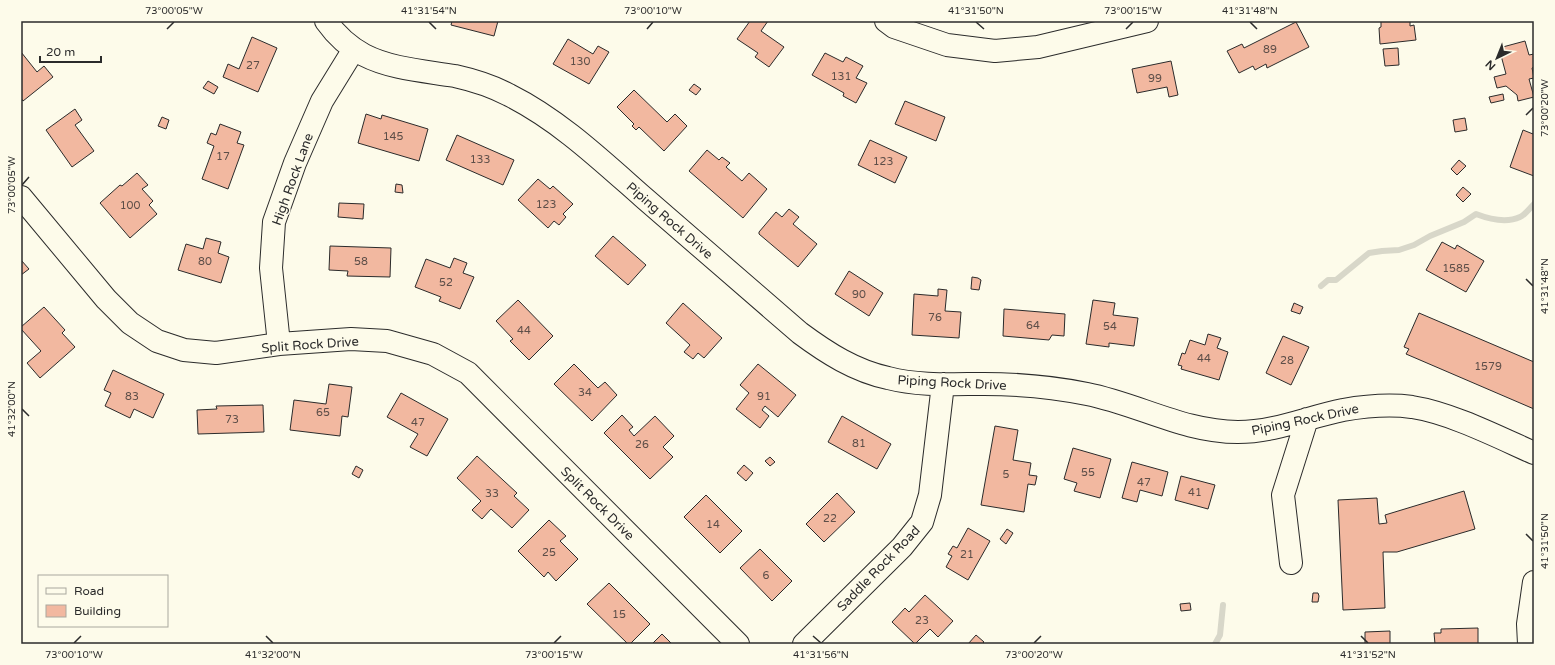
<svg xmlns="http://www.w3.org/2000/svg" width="1555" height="665" font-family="'Varela Round',sans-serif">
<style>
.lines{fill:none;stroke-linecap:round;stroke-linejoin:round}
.stream{stroke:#d8d7c9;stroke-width:6}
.building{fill:#f2b8a0;stroke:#2b2b2b}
.minor-casing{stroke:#2b2b2b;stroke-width:24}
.minor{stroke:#fdfbea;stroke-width:22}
.ticks{fill:none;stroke:#2b2b2b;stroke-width:1.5}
.labels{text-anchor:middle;stroke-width:3;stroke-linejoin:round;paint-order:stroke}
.number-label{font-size:11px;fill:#5d4e48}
.street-label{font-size:13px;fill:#2b2b2b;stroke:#fdfbea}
.neatline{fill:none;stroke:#2b2b2b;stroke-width:1.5}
.ticks-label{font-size:10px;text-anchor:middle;fill:#2b2b2b}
</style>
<rect width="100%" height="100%" fill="#fdfbea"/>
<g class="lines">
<path class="stream" d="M1321,286L1328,280H1336L1369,253L1382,251L1399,250L1414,245L1430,236L1464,222L1476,214C1489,219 1507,223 1520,217C1525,215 1530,208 1534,204
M1215,644L1220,635L1223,605"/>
</g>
<path class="building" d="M452,21H498L494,36L451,25Z
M750,21H768L761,31L784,47L769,67L755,57L758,53L737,39Z
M1381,21H1410V26L1414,25L1416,40L1380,44L1379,28L1381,27Z
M1296,22L1309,47L1267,68L1266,64L1255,70L1253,66L1239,73L1227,51L1242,44L1244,48Z
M252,37L277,48L258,92L223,77L228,64L239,69Z
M568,39L593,54L598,46L609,52L589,84L553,64Z
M1525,41L1529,55L1534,54V67L1532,68L1534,78L1529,79L1534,97L1518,101L1517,95L1506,86L1497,88L1494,77L1506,74L1499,48Z
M1398,48L1399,65L1385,66L1383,49Z
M21,52L37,72L44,66L53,77L23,101L21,98Z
M825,53L843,62L846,57L863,66L856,78L867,83L856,103L843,96L844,93L812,75Z
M1171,61L1178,95L1169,97L1167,87L1137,93L1132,69Z
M208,81L218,87L214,94L203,88Z
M694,84L701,89L696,95L689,90Z
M634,90L667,122L675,114L687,126L664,151L639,127L636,130L632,126L634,124L617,107Z
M1503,94L1504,100L1491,103L1489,97Z
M905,101L945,117L936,141L895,124Z
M75,109L82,120L75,125L94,151L72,167L46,130Z
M366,114L381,119L382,115L428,129L419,161L358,143Z
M162,117L169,120L166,129L158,126Z
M1465,118L1467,130L1455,132L1453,120Z
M220,124L241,132L237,143L244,145L228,189L202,179L214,146L207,143L211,133L216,135Z
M1523,130L1533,134L1534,132V176L1510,167Z
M457,135L514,160L503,185L446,160Z
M870,140L907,157L895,183L858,165Z
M707,150L719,160L722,157L730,163L726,167L742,181L749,173L767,189L743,218L689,171Z
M1459,160L1466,166L1457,175L1451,169Z
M137,173L148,185L142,189L153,201L149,205L157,214L130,238L100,203L120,185L122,186Z
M538,179L550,189L553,186L573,204L563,214L566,217L559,225L554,221L548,228L518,200Z
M396,184L402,185L403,193L395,192Z
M1463,187L1471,194L1463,202L1456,195Z
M339,203L364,204L363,219L338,217Z
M789,209L799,217L793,224L817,244L798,267L759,234V232L776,212L782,217Z
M613,236L646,265L628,285L595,256Z
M206,238L221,242L218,253L229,257L221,283L178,270L186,244L203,249Z
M1442,242L1455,249L1457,245L1484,261L1466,292L1426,270Z
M330,246L391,248L390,277L347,276L348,271L329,270Z
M454,258L467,263L463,273L474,277L460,309L439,301L441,297L415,287L426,259L450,268Z
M21,260L29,269L21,275Z
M849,271L883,293L869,316L835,294Z
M972,277L978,278L981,280L979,290L971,289Z
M938,289L947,290L945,311L961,312L959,338L912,335L914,294L938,296Z
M518,300L553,336L529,360L510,341L513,339L496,321Z
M1093,300L1115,303L1113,315L1138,318L1134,346L1109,343V347L1086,344Z
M683,303L722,338L704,358L698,353L693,359L684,352L690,345L666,323Z
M1294,303L1303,307L1300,314L1291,311Z
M44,307L65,330L62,333L75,347L40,378L27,363L41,351L21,329V327Z
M1004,309L1065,314L1064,336L1052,335L1049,340L1003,336Z
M1419,313L1534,362V409L1406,354L1409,349L1404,347Z
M1208,334L1221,338L1217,348L1228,352L1219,380L1181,369L1182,366L1178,365L1182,353L1185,354L1190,340L1205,345Z
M1283,336L1309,347L1291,385L1266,373Z
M574,364L598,388L605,382L617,395L592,421L554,384Z
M758,364L796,395L778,417L765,406L762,410L769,416L760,428L736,409L749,393L740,385Z
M113,370L164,394L153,418L134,409L130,418L105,406L111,393L104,390Z
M329,384L352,387L348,417L342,416L340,436L290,430L294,400L326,404Z
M401,393L448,419L427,456L410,447L418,434L387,417Z
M263,405L264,432L198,434L197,410L217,409L216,406Z
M622,415L633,427L629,430L634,436L655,416L674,436L663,447L673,457L650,479L604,433Z
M842,416L891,444L877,469L828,442Z
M995,426L1018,430L1013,460L1031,463L1029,475L1037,476L1035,485L1028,484L1024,512L981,505Z
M1073,448L1111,459L1100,498L1074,491L1077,483L1064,479Z
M477,456L517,493L514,496L529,510L512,528L491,509L482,519L472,510L481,501L457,478Z
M770,457L775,462L770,466L765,461Z
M1132,462L1168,472L1162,496L1140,490L1137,502L1122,498Z
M744,465L753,473L746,481L737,473Z
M356,466L363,470L359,478L352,474Z
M1181,476L1215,485L1208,509L1175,500Z
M1464,491L1475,529L1397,552H1383L1385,608L1343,610L1338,500L1377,498L1379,524L1387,523L1385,515Z
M837,493L855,512L824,542L806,524Z
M706,495L742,531L720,553L684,517Z
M549,520L566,536L560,541L578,559L556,581L548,572L544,577L518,551Z
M968,528L990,541L968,580L946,567L952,556L948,554L953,546L957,548Z
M1007,529L1013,533L1006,544L1000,539Z
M760,549L792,581L772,601L740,568Z
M609,583L650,624L630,644H628L587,604Z
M1313,593H1318L1319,596L1318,602H1312Z
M925,595L953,621L938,637L930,629L915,644L892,622L905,608L909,612Z
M1190,603L1191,610L1181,611L1180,604Z
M1478,628V644H1435L1434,633H1441V629Z
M1390,631V644H1365V632Z
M662,634L672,644H652Z
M976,635L984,642L982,644H968Z"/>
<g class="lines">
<defs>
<path id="minor" d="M326,21C336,35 349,47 364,55C391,69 425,71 455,76C473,80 492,86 509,95C559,120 601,160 643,197C695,242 748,288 800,333C827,353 855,371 888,378C919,386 952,384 984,384C1018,384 1053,387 1087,394C1138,404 1184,432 1238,432C1275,432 1308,417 1343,410C1366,406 1389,404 1412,407C1451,413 1498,437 1534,453
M886,21L894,27L947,45L995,51L1038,47L1147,21
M21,197L106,299L130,323L157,341L184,350L216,353L279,344L351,339L387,341L433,354L468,373L738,644
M279,344L271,268L274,222L295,163L322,101L354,49
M1291,563L1283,495L1307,419
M804,644L902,547L922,522L930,495L943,384
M1529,644L1528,624L1534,582"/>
</defs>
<use href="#minor" class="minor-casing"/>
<use href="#minor" class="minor"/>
</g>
<path class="ticks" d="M429,22L436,29M976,22L984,29M1250,22L1257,29M167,29L174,22M647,29L653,22M1126,29L1133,22M1526,115L1533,108M22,185L29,177M1526,279L1533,286M22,409L29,416M1526,534L1533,541M266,636L273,643M813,636L821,643M1361,636L1368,643M74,643L81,636M554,643L561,636M1034,643L1041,636"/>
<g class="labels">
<g class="number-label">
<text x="1270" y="53">89</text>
<text x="580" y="65">130</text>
<text x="253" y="69">27</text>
<text x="841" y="80">131</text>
<text x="1155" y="82">99</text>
<text x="393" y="140">145</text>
<text x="223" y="160">17</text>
<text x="480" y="163">133</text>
<text x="883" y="165">123</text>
<text x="546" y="208">123</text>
<text x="130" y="209">100</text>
<text x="205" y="265">80</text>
<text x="361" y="265">58</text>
<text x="1456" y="272">1585</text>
<text x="446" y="286">52</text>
<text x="859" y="298">90</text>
<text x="935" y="321">76</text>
<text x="1033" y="329">64</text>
<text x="1110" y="330">54</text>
<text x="524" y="334">44</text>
<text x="1204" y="362">44</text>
<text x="1287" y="364">28</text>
<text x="1488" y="370">1579</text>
<text x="585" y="396">34</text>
<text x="132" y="400">83</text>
<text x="764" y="400">91</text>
<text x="323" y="416">65</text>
<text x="232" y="423">73</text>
<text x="418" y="426">47</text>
<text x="859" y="447">81</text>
<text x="642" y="448">26</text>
<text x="1088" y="476">55</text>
<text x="1006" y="478">5</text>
<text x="1144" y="486">47</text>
<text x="1195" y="496">41</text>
<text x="492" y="497">33</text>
<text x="830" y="522">22</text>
<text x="713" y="528">14</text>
<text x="549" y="556">25</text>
<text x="967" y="558">21</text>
<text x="766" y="579">6</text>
<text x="619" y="618">15</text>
<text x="922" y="624">23</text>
</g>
<g class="street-label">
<text transform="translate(292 179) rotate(-70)" y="5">High Rock Lane</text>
<text transform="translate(670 220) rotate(41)" y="5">Piping Rock Drive</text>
<text transform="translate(310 344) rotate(-4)" y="5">Split Rock Drive</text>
<text transform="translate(952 382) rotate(3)" y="5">Piping Rock Drive</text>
<text transform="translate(1305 419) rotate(-12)" y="5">Piping Rock Drive</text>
<text transform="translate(598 503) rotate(45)" y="5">Split Rock Drive</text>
<text transform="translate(878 568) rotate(-46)" y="5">Saddle Rock Road</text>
</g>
</g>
<rect width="1555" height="665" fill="none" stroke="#fdfbea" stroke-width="44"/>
<rect x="38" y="575" width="130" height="52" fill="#fdfbea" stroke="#a9a89e"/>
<rect x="46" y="588" width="20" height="6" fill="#fdfbea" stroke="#a9a89e"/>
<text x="74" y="595" font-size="12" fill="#2b2b2b">Road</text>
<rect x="46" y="605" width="20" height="12" fill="#f2b8a0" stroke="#a9a89e"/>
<text x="74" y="615" font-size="12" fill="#2b2b2b">Building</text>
<g transform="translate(1497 58) rotate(223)" stroke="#fdfbea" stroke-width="3" paint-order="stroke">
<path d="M0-3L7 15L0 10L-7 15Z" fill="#2b2b2b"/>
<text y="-6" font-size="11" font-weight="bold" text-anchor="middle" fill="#2b2b2b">N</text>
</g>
<path d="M40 56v6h61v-6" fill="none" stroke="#2b2b2b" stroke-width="2"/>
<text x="46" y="56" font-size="12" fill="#2b2b2b" stroke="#fdfbea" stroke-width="3" paint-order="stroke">20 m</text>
<rect x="22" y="22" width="1511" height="621" class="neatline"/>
<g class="ticks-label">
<text x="174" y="14">73°00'05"W</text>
<text x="429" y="14">41°31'54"N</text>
<text x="653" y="14">73°00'10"W</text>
<text x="976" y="14">41°31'50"N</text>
<text x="1133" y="14">73°00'15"W</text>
<text x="1250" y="14">41°31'48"N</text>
<text transform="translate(1544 108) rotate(-90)" y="4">73°00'20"W</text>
<text transform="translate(11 185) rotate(-90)" y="4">73°00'05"W</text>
<text transform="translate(1544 286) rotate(-90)" y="4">41°31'48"N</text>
<text transform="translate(11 409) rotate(-90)" y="4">41°32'00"N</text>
<text transform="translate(1544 541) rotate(-90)" y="4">41°31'50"N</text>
<text x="74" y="658">73°00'10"W</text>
<text x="273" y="658">41°32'00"N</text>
<text x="554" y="658">73°00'15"W</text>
<text x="821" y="658">41°31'56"N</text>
<text x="1034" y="658">73°00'20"W</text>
<text x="1368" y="658">41°31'52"N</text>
</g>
</svg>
